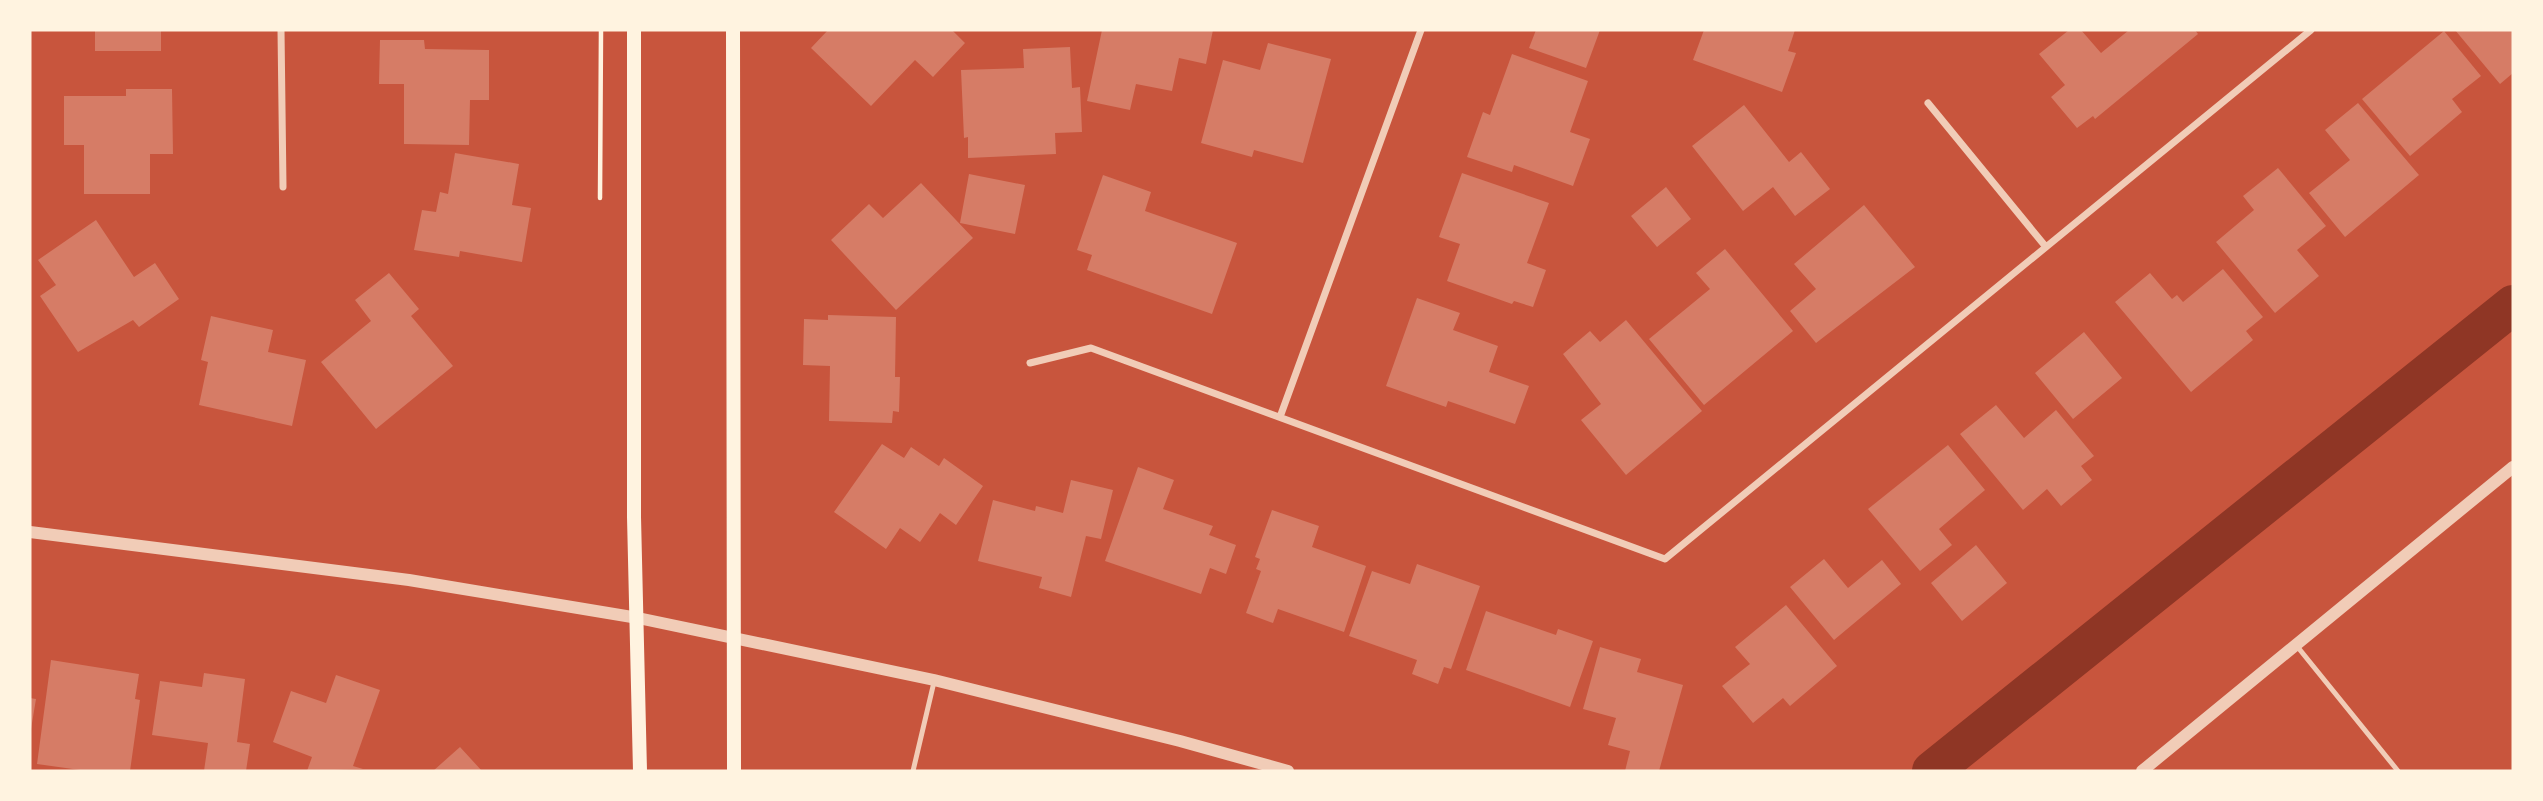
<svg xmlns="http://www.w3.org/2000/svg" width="2543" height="801" font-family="'Titillium Web',sans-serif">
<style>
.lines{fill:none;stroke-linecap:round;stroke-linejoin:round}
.canal{stroke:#8f3625;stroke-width:40}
.building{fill:#d67c66}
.path{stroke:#fff3e0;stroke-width:4.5}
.service{stroke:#f1ccb7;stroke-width:5}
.minor{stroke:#f1ccb7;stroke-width:7}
.tertiary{stroke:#f1ccb7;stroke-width:12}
.secondary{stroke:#fff3e0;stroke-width:14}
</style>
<rect width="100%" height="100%" fill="#c8553d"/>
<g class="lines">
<path class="canal" d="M1932,771L2513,305"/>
</g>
<path class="building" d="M95,30H161V51H95Z
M828,30H952L965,43L933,77L915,60L871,106L811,48Z
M1102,30H1213L1206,64L1179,58L1172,91L1136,84L1130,110L1087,101Z
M1536,30H1600L1586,68L1529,48Z
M1704,30H1795L1788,51L1796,53L1782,92L1693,60Z
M2069,30H2081L2101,53L2129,30H2195L2198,34L2095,119L2093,116L2077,128L2051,97L2065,85L2039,54Z
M2455,30H2513V73L2500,84Z
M2444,31L2481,76L2452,99L2462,112L2410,156L2362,99Z
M380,40H424L425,49L489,50V100H470L469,145L404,144V84H379Z
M1268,43L1331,59L1303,163L1254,150L1252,157L1201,143L1223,60L1260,70Z
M1070,47L1072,88L1080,87L1082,132L1055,133L1056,154L968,158V137L964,138L961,70L1024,68L1023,49Z
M1512,54L1588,81L1570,132L1590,139L1573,186L1514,165L1512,172L1467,157L1483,112L1490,115Z
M126,89H172L173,154H150V194H84V145H64V96H126Z
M2358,103L2419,175L2345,237L2309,193L2350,160L2325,130Z
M1744,105L1789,162L1801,152L1830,189L1795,216L1773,187L1743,211L1692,146Z
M455,153L519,164L512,205L531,208L522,262L460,251L459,257L414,250L422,210L436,212L440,192L448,194Z
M2278,168L2326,226L2297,250L2319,276L2275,313L2216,242L2254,210L2243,196Z
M1462,173L1549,203L1527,263L1546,270L1533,307L1514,301L1512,304L1447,281L1460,244L1439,237Z
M969,174L1025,185L1015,234L960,223Z
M1103,175L1151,192L1145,211L1237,243L1212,314L1087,270L1092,255L1077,250Z
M921,183L973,238L896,310L831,240L869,204L883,218Z
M1666,187L1691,219L1657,247L1631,216Z
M1864,205L1915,267L1816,343L1790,311L1816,289L1794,264Z
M96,220L134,277L155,263L179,299L139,327L133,320L78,352L40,296L56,285L38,260Z
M1725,249L1793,331L1704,405L1649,339L1710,289L1696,273Z
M2223,269L2263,317L2246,331L2253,340L2191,392L2115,302L2150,273L2172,299L2177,295L2183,302Z
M389,273L419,309L411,316L453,366L376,429L321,362L371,321L355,300Z
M1417,298L1460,313L1453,330L1498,346L1489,372L1529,386L1515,424L1448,401L1446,407L1386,386Z
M828,315L896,317L895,377H900L899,412L893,411L892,423L829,421L830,366L803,365L804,319L828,320Z
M211,316L273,330L268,352L306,360L292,426L199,405L208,362L201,360Z
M1626,320L1702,411L1626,475L1581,420L1601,404L1563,354L1590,331L1600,342Z
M2084,332L2122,378L2073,419L2035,373Z
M1996,405L2024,438L2056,410L2094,456L2081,466L2092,480L2061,506L2047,489L2023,510L1960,434Z
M882,444L904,458L911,447L939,466L944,458L983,486L956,525L940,513L920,542L900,528L886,549L834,512Z
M1948,445L1985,490L1939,529L1952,545L1920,571L1868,509Z
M1138,467L1174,480L1163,509L1213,526L1209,535L1236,545L1226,574L1210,568L1201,594L1105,561Z
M1071,480L1113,490L1101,539L1086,536L1071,597L1039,588L1042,577L978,561L993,500L1035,511L1036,506L1063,513Z
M1272,510L1319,526L1312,547L1366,566L1344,632L1278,609L1273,623L1246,613L1261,571L1256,569L1260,559L1255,557Z
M1976,545L2007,583L1962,621L1931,583Z
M1824,559L1848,588L1882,560L1901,584L1834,640L1790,587Z
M1417,564L1480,586L1451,669L1444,667L1438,684L1412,674L1417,660L1349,636L1372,571L1410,584Z
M1786,605L1837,666L1790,706L1783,698L1753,723L1722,686L1750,664L1735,647Z
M1486,611L1556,635L1558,629L1593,641L1570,707L1466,670Z
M1600,647L1641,659L1637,672L1683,685L1659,771H1625L1630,751L1608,745L1616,718L1583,709Z
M51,660L139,674L135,699L140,700L130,771H87L37,764Z
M204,673L245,679L237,742L250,744L246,771H204L208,743L152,735L160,681L202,687Z
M336,675L380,690L353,766L363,769L307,771L312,757L273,742L291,691L326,703Z
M30,698L36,699L31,729H30Z
M460,747L482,771H433Z"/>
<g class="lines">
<path class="path" d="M600,198L601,30"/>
<path class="service" d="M2296,645L2398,771
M913,771L934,682"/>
<path class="minor" d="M281,30L283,187
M1928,103L2046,247
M1030,363L1091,348L1665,559L2311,30
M1280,417L1421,30"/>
<path class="tertiary" d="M30,532L409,580L638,618L934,680L1180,741L1288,771
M2142,771L2513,467"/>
<path class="secondary" d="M634,30V517L640,771
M733,30L734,771"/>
</g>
<rect width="2543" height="801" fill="none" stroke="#fff3e0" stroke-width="63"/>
</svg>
